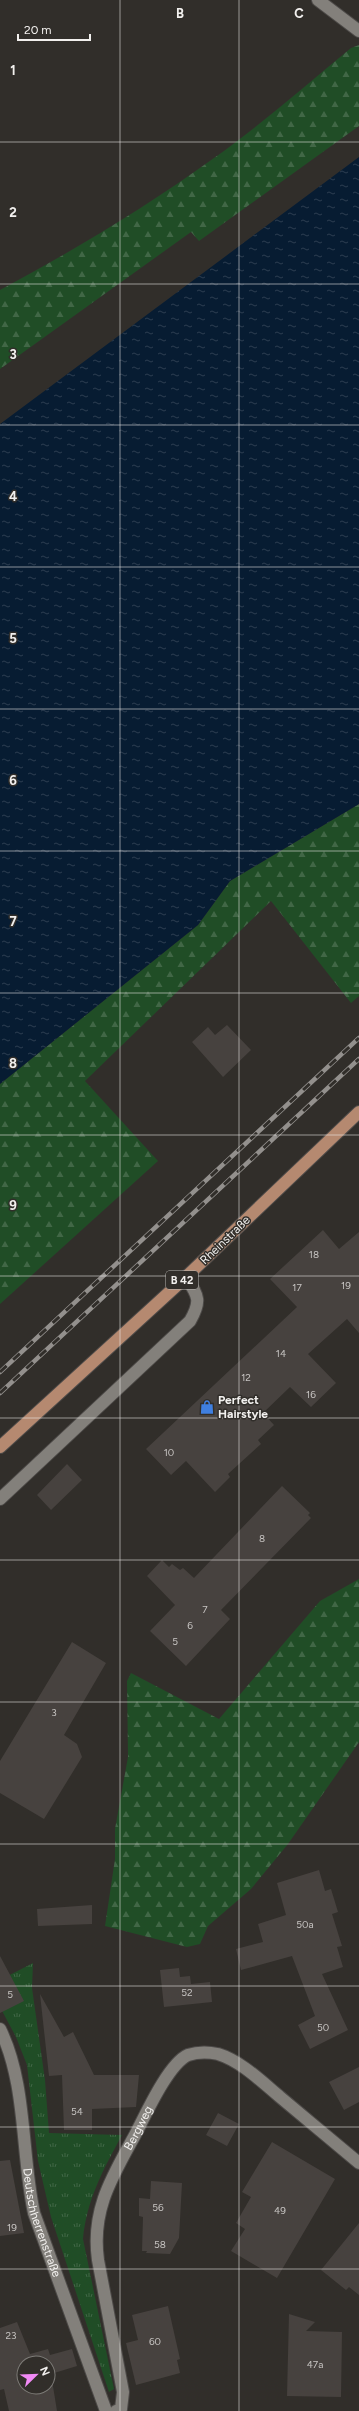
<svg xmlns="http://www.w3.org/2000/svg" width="359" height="2411" font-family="Figtree,sans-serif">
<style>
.grass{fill:url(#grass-tufts)}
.forest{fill:url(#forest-firs)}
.water{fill:url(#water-ripples)}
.building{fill:#47423f;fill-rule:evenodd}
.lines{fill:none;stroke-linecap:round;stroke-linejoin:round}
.street-casing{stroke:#4d4a48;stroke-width:14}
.primary-casing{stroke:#4d4a48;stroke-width:14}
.street{stroke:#83807b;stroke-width:12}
.primary{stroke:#b58970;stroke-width:12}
.rail-casing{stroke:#93908d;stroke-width:4.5}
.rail{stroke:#312e2a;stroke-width:3;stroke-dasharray:9;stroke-linecap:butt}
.grid{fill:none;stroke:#f2f0ee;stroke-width:1;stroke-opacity:0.55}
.labels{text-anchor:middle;stroke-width:3;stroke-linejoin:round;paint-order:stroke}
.number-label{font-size:10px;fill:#c7c4c2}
.shield{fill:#312e2a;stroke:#b8b6b3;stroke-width:1}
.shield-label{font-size:11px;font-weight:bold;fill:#f2f0ee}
.street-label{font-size:12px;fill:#f2f0ee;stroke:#312e2a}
.poi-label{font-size:12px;font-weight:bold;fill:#f2f0ee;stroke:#312e2a;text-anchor:start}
.grid-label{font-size:13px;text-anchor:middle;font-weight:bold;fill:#f2f0ee;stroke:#312e2a;stroke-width:3;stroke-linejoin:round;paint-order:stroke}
</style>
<defs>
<pattern id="grass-tufts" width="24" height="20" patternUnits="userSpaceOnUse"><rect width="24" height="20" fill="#204d26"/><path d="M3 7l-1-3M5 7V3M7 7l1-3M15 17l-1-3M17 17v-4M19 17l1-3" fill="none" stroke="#416746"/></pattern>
<pattern id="forest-firs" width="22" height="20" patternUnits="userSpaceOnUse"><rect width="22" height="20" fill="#204d26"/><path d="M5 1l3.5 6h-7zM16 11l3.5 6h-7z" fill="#416746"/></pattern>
<pattern id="water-ripples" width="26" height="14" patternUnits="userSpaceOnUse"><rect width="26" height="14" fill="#071c32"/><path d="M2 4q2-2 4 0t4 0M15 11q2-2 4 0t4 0" fill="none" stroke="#2c3d50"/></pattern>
</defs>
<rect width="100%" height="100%" fill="#312e2a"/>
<path class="grass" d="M33,1963L32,1988L45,2080L49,2133L122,2135C103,2170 87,2199 83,2239L114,2389L109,2392L51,2217L38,2161L27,2065L16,2037L0,2007V1980Z"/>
<path class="forest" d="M359,45V126L199,241L191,232L0,369V290C73,251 146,207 214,158C262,124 306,85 351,48Z
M359,804V996L351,1003L271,901L85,1081L158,1161L0,1304V1084L198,925L230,881Z
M359,1579V1742L288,1844L251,1889L208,1926L200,1944L187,1947L105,1926L115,1859V1829L128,1757L127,1681L131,1673L219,1719L320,1601Z"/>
<path class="water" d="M359,157V804L230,881L198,925L0,1084V424Z"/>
<path class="building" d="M227,1025L251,1050L223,1077L192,1042L208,1027L215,1035Z
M323,1230L339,1249L359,1232V1333L347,1319L308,1354L336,1383L311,1407L290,1387L263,1413L274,1425L258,1440L261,1444L228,1474L230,1477L215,1492L186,1461L171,1475L146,1449L297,1307L270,1279Z
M67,1464L82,1480L51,1510L37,1495Z
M282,1486L310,1513L308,1515L311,1518L221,1610L230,1619L186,1666L150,1631L175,1605L147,1576L162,1560L169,1567L172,1564L180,1570L183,1568L194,1578Z
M72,1642L106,1663L64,1735L77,1744L82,1757L44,1819L0,1793V1761Z
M319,1870L325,1891L331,1889L338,1912L332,1914L342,1946L337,1947L343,1967L322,1974L348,2030L310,2049L298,2025L315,2016L292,1956L241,1970L236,1949L263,1942L258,1924L286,1915L277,1883Z
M92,1905V1924L38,1926L37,1909Z
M0,1956L24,2001L0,2013Z
M179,1968L180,1977L190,1976L191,1984L210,1982L212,2002L164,2007L160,1970Z
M40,1994L64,2037L73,2032L94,2075H139L136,2107L92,2109V2130H64L62,2075L49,2076Z
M359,2067V2102L344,2110L329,2082Z
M218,2113L239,2124L227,2146L206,2135Z
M272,2142L335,2179L277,2278L231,2251L245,2229L236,2223L251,2197L242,2192Z
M10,2160L24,2233L0,2236V2161Z
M151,2181L182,2183L179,2238L170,2254L146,2253L147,2251H142L143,2217L139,2216V2198L150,2199Z
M359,2223V2295L349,2287L346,2290L321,2270Z
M168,2306L180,2359L177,2360L180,2373L136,2385L126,2343L138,2340L132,2315Z
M289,2314L315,2322L306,2331L342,2332L341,2397L287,2396Z
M17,2322L30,2354L48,2349L50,2355L72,2349L77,2366L51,2374L57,2411H9L4,2389L0,2390V2328ZM24,2363H48V2387H24Z"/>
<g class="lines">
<defs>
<g id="street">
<path d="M318,0L359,31"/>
<path d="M0,1499L190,1321C202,1300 198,1296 186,1277"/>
<path id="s1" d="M0,2029C27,2084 21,2153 34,2213L106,2411"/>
<path id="s2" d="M116,2411L121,2409L123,2392L98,2260C91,2210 112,2177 135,2135C145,2116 168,2064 188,2055C197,2052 209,2052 218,2054C241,2061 262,2082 280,2097C306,2119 333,2141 359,2163"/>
</g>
<path id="primary" d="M0,1447L186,1277L359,1112"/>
</defs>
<use href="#street" class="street-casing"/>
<use href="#primary" class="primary-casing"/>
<use href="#street" class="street"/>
<use href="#primary" class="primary"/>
<defs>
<path id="rail" d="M0,1372L359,1038
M0,1393L359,1059"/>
</defs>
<use href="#rail" class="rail-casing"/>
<use href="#rail" class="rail"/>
</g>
<path class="grid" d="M120,0V2411M239,0V2411M0,142H359M0,284H359M0,425H359M0,567H359M0,709H359M0,851H359M0,993H359M0,1135H359M0,1276H359M0,1418H359M0,1560H359M0,1702H359M0,1844H359M0,1986H359M0,2127H359M0,2269H359"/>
<defs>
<symbol id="shop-bare" viewBox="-9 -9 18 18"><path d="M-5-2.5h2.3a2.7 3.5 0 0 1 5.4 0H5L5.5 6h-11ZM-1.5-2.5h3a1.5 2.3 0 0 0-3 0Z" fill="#3f7fe0" stroke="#312e2a" stroke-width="2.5" paint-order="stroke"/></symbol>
</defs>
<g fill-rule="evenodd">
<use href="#shop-bare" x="197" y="1397" width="20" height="20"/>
</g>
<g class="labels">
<g class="number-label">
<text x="314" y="1258">18</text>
<text x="346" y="1289">19</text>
<text x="297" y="1291">17</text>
<text x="281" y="1357">14</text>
<text x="246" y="1381">12</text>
<text x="311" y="1398">16</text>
<text x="169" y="1456">10</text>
<text x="262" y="1542">8</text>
<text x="205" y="1613">7</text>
<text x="190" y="1629">6</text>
<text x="175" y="1645">5</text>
<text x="54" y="1716">3</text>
<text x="305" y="1928">50a</text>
<text x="187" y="1996">52</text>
<text x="10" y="1998">5</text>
<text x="323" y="2031">50</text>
<text x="77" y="2115">54</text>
<text x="158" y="2211">56</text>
<text x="280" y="2214">49</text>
<text x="12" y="2231">19</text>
<text x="160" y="2248">58</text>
<text x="11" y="2339">23</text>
<text x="155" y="2345">60</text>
<text x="315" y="2368">47a</text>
</g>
<rect class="shield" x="166" y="1271" width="32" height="18" rx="3"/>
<g class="shield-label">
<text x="182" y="1284">B 42</text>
</g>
<g class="street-label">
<text transform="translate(225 1240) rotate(-44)" y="4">Rheinstraße</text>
<text dy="4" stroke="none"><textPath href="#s2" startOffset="298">Bergweg</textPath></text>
<text dy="4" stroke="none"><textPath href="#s1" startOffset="199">Deutschherrenstraße</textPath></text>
</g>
<g class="poi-label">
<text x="218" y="1404">Perfect<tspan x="218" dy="14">Hairstyle</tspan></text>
</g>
</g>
<g class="grid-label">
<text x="180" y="18">B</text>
<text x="299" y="18">C</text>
<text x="13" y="75">1</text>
<text x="13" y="217">2</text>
<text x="13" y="359">3</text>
<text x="13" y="501">4</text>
<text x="13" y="643">5</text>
<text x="13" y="785">6</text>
<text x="13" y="926">7</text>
<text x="13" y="1068">8</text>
<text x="13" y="1210">9</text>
</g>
<g transform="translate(36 2375) rotate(67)"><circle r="19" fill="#312e2a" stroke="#7e7c78"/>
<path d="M0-3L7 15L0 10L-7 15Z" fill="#f18af5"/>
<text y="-6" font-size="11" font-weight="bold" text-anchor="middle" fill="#f2f0ee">N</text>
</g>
<path d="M18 34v6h72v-6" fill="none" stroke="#f2f0ee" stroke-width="2"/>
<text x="24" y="34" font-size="12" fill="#f2f0ee" stroke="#312e2a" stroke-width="3" paint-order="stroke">20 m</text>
</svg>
